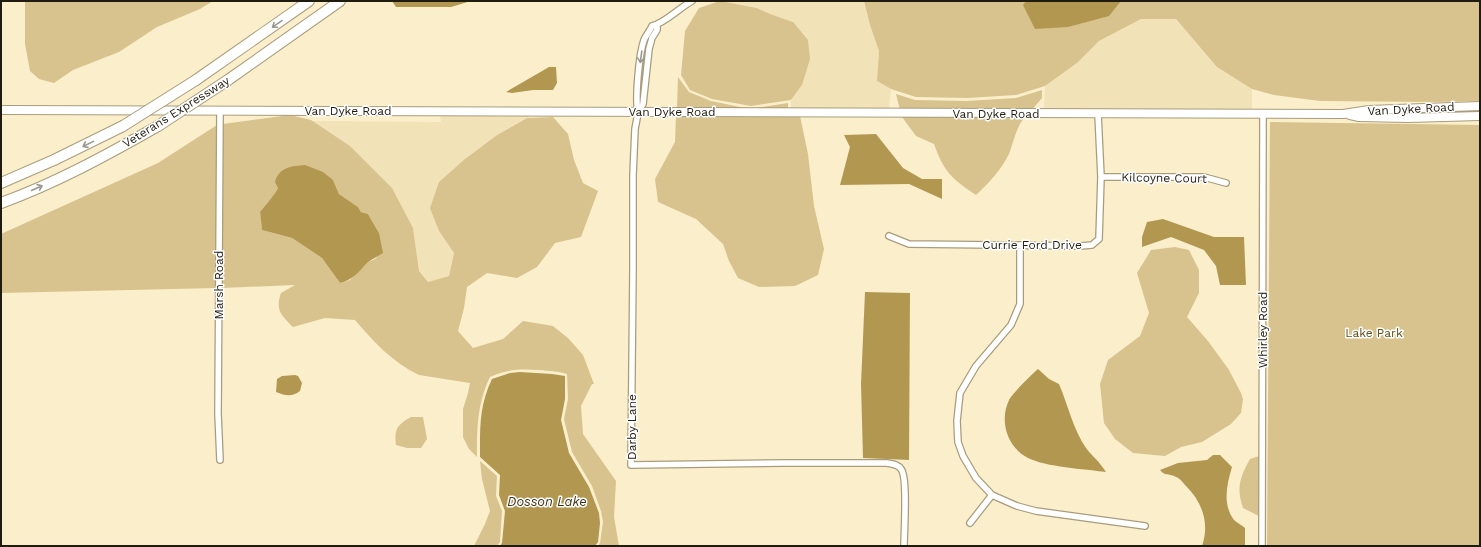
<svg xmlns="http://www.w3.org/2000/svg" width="1481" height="547" font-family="'Work Sans',sans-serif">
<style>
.built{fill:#f2e2b8}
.green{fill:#d8c38e;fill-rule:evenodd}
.water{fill:#b29751}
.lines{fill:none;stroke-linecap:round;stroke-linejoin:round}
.minor-casing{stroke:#a99c7c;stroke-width:8}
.secondary-casing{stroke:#a99c7c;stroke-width:10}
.motorway-casing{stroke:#a99c7c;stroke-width:12}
.minor{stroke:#fff;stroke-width:5.5}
.secondary{stroke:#fff;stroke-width:8}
.motorway{stroke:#fff;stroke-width:10}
.motorway-bridge-casing{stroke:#a99c7c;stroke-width:12;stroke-linecap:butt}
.motorway-bridge{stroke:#fff;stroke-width:10}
.oneway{stroke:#9b9893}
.labels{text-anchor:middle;stroke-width:3;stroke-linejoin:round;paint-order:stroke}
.street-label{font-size:12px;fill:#201b0f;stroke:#fff}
.park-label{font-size:12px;fill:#604d17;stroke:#fff}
.water-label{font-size:13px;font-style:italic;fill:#3f3314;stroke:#fff}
</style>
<rect width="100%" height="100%" fill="#fbeecb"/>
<path class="built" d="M720,1H864L870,25L879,51L877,81L891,89L889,110H791V100L802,85L793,22L770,14L757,8Z
M1141,19H1176L1217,67L1252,89V113L1044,110L1045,86L1077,63L1099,41Z
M440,115H526L530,118H526L497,135L465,159L439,231L454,253L449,276L428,282L419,271L413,228L350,146L311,121L441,122Z"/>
<path class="green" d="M25,1H213L200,9L157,27L119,52L73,70L54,83L39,79L30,71L25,44Z
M720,1L757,8L770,14L793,22L808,40L810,59L802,85L791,100L751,106L712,99L690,90L681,75L685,31L699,8Z
M864,1H1480V101L1437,102L1320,101L1274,95L1252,89L1217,67L1176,19H1141L1099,41L1077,63L1045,86L1016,95L967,98L916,97L891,89L877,81L879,51L870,25Z
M678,77L689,92L711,101L750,109L788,103V109H677Z
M1042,90V98L1031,111L900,110L896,94L915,100L966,101L1016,98Z
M290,115L311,120L350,146L392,188L413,228L419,271L428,282L449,276L454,253L439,231L430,208L439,182L465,159L497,135L527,118L553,117L568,134L574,160L583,183L598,191L581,237L555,243L537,267L517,278L487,273L467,287L464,308L458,331L473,348L503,339L523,321L553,326L568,338L583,355L594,384H592L581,406L583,434L616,481L614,517L619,546H598L600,543L603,522L601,511L592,486L572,452L564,419L568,399L567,374C558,371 549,371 539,370C521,369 507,369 490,377C477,404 477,429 477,457L469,449L463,437V409L468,393L470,383L419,375C393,363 373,341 355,320L325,318L293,327C281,315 275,310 281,293L295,285L222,288L223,124ZM333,180L339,194L358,207L361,212L368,214L379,233L378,256L375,259L368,262L350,280L340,283L322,258L292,238L262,230L260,212C265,204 275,196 278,188Z
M676,116H800L808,154L814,206L824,249L818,275L795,286L759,287L738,278L729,261L723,244L696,219L658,202L655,179L675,142Z
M902,117H1025C1016,127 1014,141 1009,154C1001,170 989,183 976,195C952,179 944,172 934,144L916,136Z
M1270,122L1480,125V546H1267Z
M217,125L216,288L1,293V234L158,163Z
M1175,247L1189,250L1199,270V293L1187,317L1208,341L1229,370L1241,393L1243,399L1241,413L1231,424L1202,442L1181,447L1165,456L1133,453L1115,439L1104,423L1100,384L1108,360L1140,336L1149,313L1137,273L1151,250Z
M411,417H423L427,439L421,448H407L396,445C394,429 397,425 411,417Z
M1259,456V516L1243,508C1236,488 1240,477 1250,459Z
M480,461L497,476L496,496L502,511L500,542L497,546H474L485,524L490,511L482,479Z"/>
<path class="water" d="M392,1H471L451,7H396Z
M1026,1H1121L1109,16L1068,27L1035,29L1023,5Z
M549,67H556L557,83L553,90H533L512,93L506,92Z
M876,134L903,168L922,179H942V199L909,184L840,185L850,147L844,135Z
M305,165L323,172L333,180L339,194L358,207L361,212L368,214L379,233L383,253C380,255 369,261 367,263C358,273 352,280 340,283L322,258L292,238L262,230L260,212C265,205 275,195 278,188L275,182C279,167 292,166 305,165Z
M1163,219L1214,237H1244L1246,285H1220L1216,266L1204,250L1171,237L1142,247V237L1147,222Z
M865,292L910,293L909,460L863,458L861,384Z
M1038,369L1049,379L1059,384C1068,405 1073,429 1086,448C1092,456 1100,462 1106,472C1084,469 1046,467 1028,458C1007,447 999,421 1009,400C1012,394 1032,374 1038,369Z
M520,372L552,374L565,376V399L561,420L569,453L589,487L599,513L600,523L598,542L595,546H500L502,543L505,511L499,495L500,475L480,457C480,428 479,406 492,379L510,373Z
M295,375L298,376L302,383L300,391C292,397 286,396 276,392L277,379L282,376Z
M1213,455H1220L1232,467C1227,484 1222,504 1234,520C1237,523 1242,525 1245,528V546H1202C1210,523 1202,502 1186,486C1183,483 1180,478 1176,477C1169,473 1166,477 1160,470L1178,463L1207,460Z"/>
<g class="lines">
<defs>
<path id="minor" d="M657,25V30L652,38L649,49L643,104L638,113L635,129L633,175V269L631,465L783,463H887C892,464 898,464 901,469C908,477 904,533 904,546
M638,113C635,98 639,54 644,40C646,35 650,31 652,26C665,23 679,8 692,1
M1101,177H1204L1226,183
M889,236L909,244L1080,246L1092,245L1099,239L1101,177L1098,114
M1020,245V304L1011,325L976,366L960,393L957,421L958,442L963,456L976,478L992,495L1017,506L1036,511L1145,526
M220,460L218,414L220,111
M970,523L992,495
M1262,546L1263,114"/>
<path id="secondary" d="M1,110L1343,114L1369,110L1480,106
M1350,115L1359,117L1408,118L1480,116"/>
<path id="motorway" d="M196,80L309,1
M228,80L340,1
M1,183L54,160L123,126
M1,203C56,183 107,155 158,126"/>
</defs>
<use href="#minor" class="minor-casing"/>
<use href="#secondary" class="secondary-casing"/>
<use href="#motorway" class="motorway-casing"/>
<use href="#minor" class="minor"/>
<use href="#secondary" class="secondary"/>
<use href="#motorway" class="motorway"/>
<defs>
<path id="motorway-bridge" d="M123,126L196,80
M158,126L228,80"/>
</defs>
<use href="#motorway-bridge" class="motorway-bridge-casing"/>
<use href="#motorway-bridge" class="motorway-bridge"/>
</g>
<defs><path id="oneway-shaft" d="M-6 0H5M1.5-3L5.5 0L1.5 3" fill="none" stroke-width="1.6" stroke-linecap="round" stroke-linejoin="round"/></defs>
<g class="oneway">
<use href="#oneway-shaft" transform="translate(277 24) rotate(145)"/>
<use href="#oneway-shaft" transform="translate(641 57) rotate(98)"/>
<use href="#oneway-shaft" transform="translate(88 144) rotate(154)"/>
<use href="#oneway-shaft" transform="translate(37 188) rotate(-24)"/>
</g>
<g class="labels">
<g class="street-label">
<text transform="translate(1411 109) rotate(-3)" y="4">Van Dyke Road</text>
<text x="348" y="115">Van Dyke Road</text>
<text transform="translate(176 112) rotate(-32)" y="4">Veterans Expressway</text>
<text x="672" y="116">Van Dyke Road</text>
<text x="996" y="118">Van Dyke Road</text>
<text transform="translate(1164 178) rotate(1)" y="4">Kilcoyne Court</text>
<text x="1032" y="249">Currie Ford Drive</text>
<text transform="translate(219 285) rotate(-90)" y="4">Marsh Road</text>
<text transform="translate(1263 330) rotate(-90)" y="4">Whirley Road</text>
<text transform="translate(632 427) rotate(-90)" y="4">Darby Lane</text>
</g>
<g class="park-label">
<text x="1374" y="337">Lake Park</text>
</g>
<g class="water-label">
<text x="547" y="506">Dosson Lake</text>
</g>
</g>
<rect width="1481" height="547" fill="none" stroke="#201b0f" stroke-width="4"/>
</svg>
